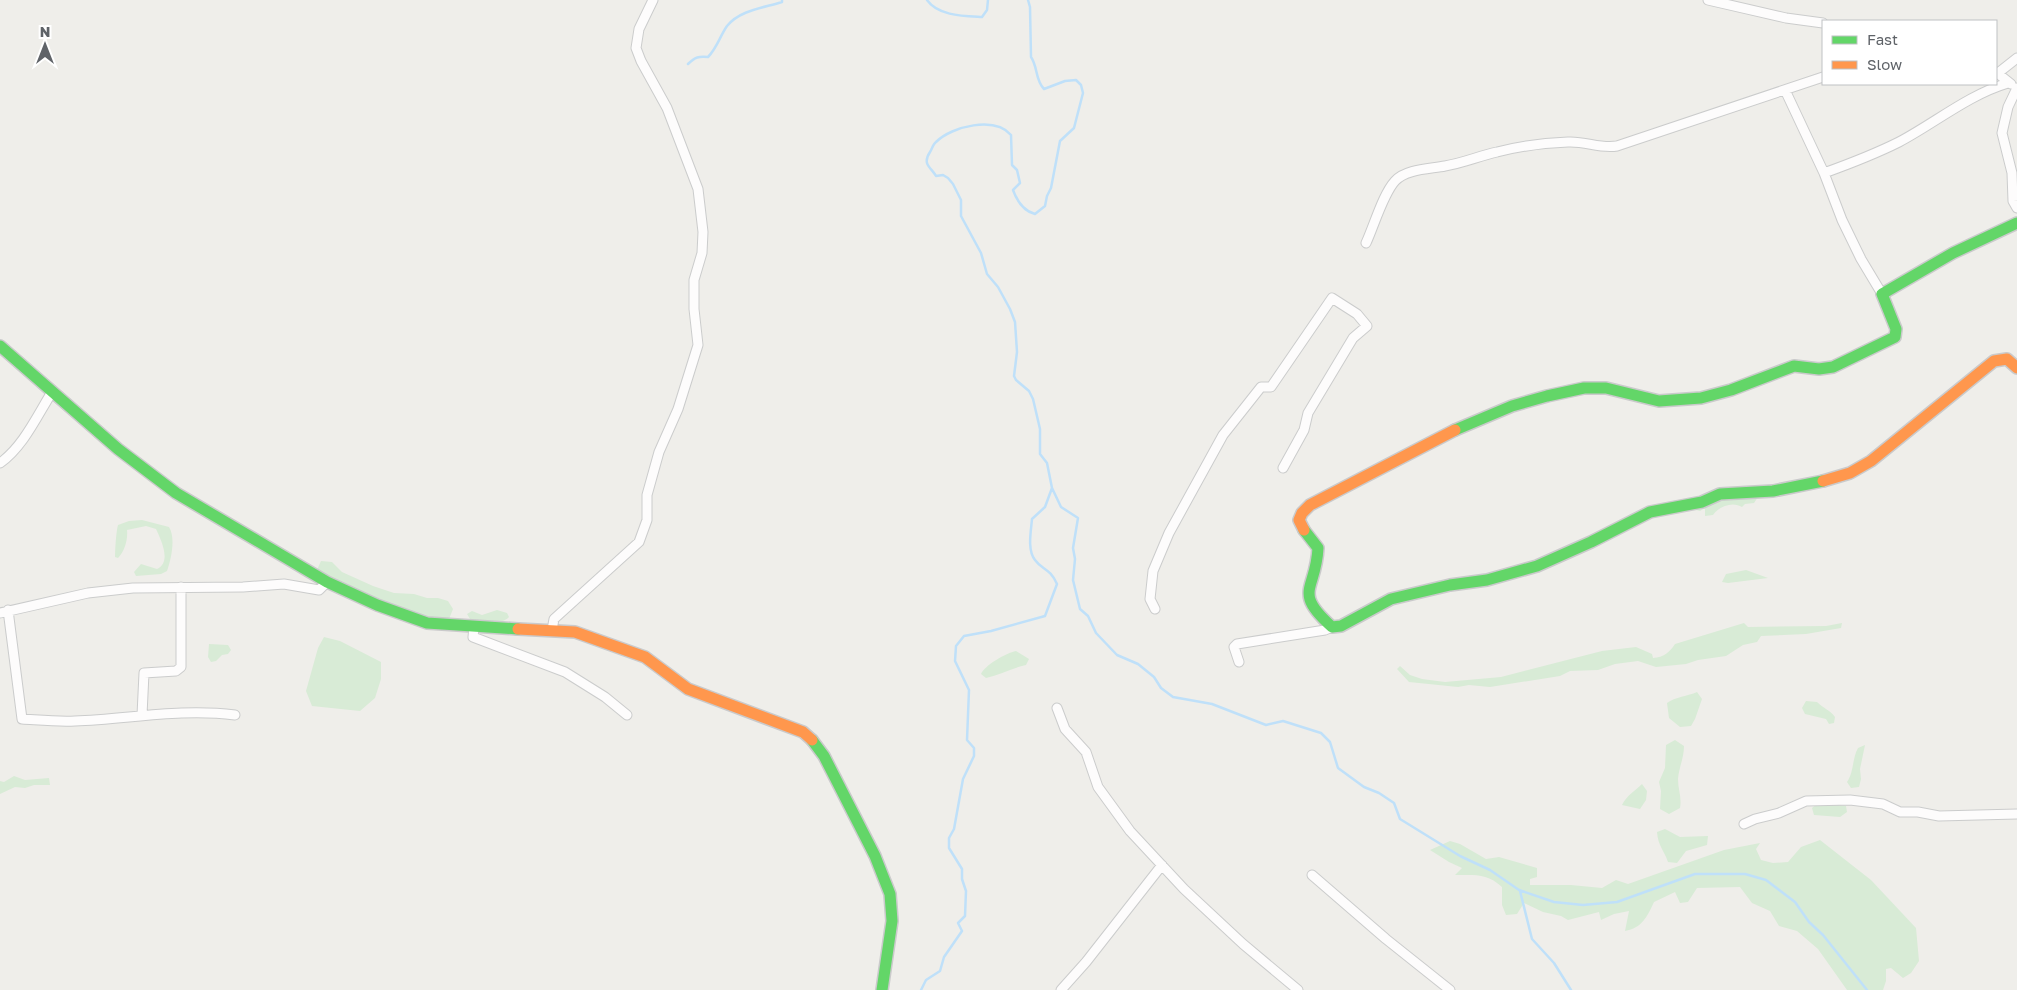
<svg xmlns="http://www.w3.org/2000/svg" width="2017" height="990" font-family="'Golos Text',sans-serif">
<style>
.green{fill:#d8ebd6}
.lines{fill:none;stroke-linecap:round;stroke-linejoin:round}
.stream{stroke:#bfe0f9;stroke-width:2.5}
.street-casing{stroke:#cbcccc;stroke-width:11}
.fast-casing{stroke:#cacacb;stroke-width:14}
.slow-casing{stroke:#cacacb;stroke-width:14}
.street{stroke:#fdfcfc;stroke-width:9}
.fast{stroke:#63d668;stroke-width:11}
.slow{stroke:#ff974d;stroke-width:11}
</style>
<rect width="100%" height="100%" fill="#efeeea"/>
<path class="green" d="M1758,497L1754,503L1745,504L1742,507C1733,501 1719,506 1713,515L1705,516V508L1700,511L1696,510L1716,500Z
M142,520L169,527C176,538 171,560 167,571L161,574L136,576L134,572L141,564L157,569C172,562 161,540 156,529L146,526L127,530C128,539 125,551 118,558L115,557C115,550 116,532 118,525L129,521Z
M321,561L332,562L342,572L373,586L394,593L414,594L427,598H438L448,601L453,609L449,619L432,621L353,590L317,570Z
M1746,570L1768,578L1728,583L1722,582L1726,574Z
M497,610L507,613L509,617C501,626 481,622 470,619L467,614L472,611L482,615Z
M1744,623L1748,627L1826,626L1842,623L1841,628L1806,634L1761,636L1757,642L1743,645L1726,656L1698,660L1686,664L1656,667L1638,661L1615,664L1598,670L1570,671L1560,676L1490,687L1469,685L1458,687L1409,682L1397,669L1400,666L1410,675L1422,679L1445,682L1501,677L1602,651L1636,647L1652,654L1653,658C1664,657 1669,653 1675,644Z
M324,637L340,641L381,662V679L375,698L360,711L312,706L306,691L318,648Z
M209,644L228,645L231,650L228,654L222,655L216,661L211,662L208,657Z
M1016,651L1029,659L1026,665C1012,668 1000,675 986,678L981,674C985,665 1006,653 1016,651Z
M1697,692L1702,699L1695,719L1691,726L1680,727L1669,718L1667,703C1675,697 1688,696 1697,692Z
M1806,701L1817,702C1823,708 1830,710 1835,717L1834,723L1829,724L1826,719L1805,714L1802,708Z
M1675,740L1684,746C1684,758 1679,767 1678,779C1678,789 1682,798 1680,808L1669,814L1660,809L1661,791L1659,782L1665,768L1666,745Z
M1865,745L1860,769L1861,779L1859,787L1851,788L1847,782C1854,772 1852,759 1858,748Z
M14,776L25,780L49,778L50,785H34L25,788L15,787L0,794V781L4,782Z
M1642,784L1647,791L1646,800L1640,809L1622,805C1627,795 1634,792 1642,784Z
M1823,803L1846,806L1847,812L1840,817L1814,815L1812,808L1817,804Z
M1665,829L1680,837L1708,836L1707,845L1686,851L1677,863L1668,862C1664,850 1658,846 1657,832Z
M1820,840L1871,880L1916,928L1919,961L1911,973L1903,978L1891,968L1886,969V981L1883,990H1847L1818,949L1797,931L1779,926L1770,911L1752,903L1740,887L1697,888L1688,902L1680,903L1675,892L1654,902C1647,917 1642,928 1625,931L1629,911L1614,914L1601,920L1599,912L1568,920L1561,916L1543,912L1524,903L1517,914L1506,915L1502,905V887C1487,873 1475,875 1455,875L1462,868L1449,862L1430,850L1450,841L1460,844L1486,859L1499,857L1537,868V877L1530,879V885H1571L1602,888L1616,880L1628,884L1724,850L1760,843L1756,849L1761,860L1773,863L1788,862L1801,847Z"/>
<g class="lines">
<path class="stream" d="M927,0C938,16 964,16 982,17L987,10L988,0
M1028,0L1030,7L1031,57C1038,67 1035,80 1044,89L1065,81L1076,80L1081,85L1083,93L1074,128L1060,141L1051,188L1047,196L1045,206L1035,214C1023,211 1017,201 1013,190L1020,183L1017,170L1012,165L1011,135C995,116 952,126 936,142C933,144 932,149 930,152C928,155 926,159 927,163C928,167 934,172 936,176L943,175L948,178L953,184L961,200V216L981,253L987,274L998,287L1010,309L1015,322L1017,352L1014,376L1016,380L1029,391L1033,399L1040,429V454L1047,463L1052,488L1061,507L1078,518L1073,548L1075,559L1073,580L1080,609L1088,616L1096,633L1117,655L1138,664L1154,677L1161,688L1173,697L1212,704L1266,725L1283,721L1321,733L1330,742L1338,768L1364,787L1379,793L1394,803L1400,819L1460,856L1490,870L1519,890L1554,902L1583,905L1617,902L1695,874H1745L1766,880L1795,902L1809,922L1823,935L1867,990
M688,64C695,57 699,56 708,57C717,48 720,36 727,26C740,10 763,8 782,2V0
M1520,891L1532,939L1554,963L1571,990
M921,990L926,980L940,971L944,957L962,931L958,923L965,916L966,891L962,879V869L949,848V838L954,829L963,779L974,756V748L967,740L969,690L955,661L956,646L964,636L991,631L1045,616L1057,584C1050,568 1042,570 1035,560C1027,550 1031,531 1032,519L1045,507L1052,488"/>
<defs>
<path id="street" d="M1708,0L1786,18L1823,23
M1996,72L2011,84
M1998,73L2017,58
M2017,88L2008,107L2002,133L2012,173L2013,201L2017,208
M1785,90L1824,173L1842,220L1861,259L1882,294
M1824,173C1849,164 1875,154 1899,142C1935,123 1968,95 2008,83
M1366,243C1374,226 1383,194 1395,181C1406,169 1430,169 1445,166C1463,163 1479,156 1497,152C1520,146 1544,143 1568,142C1586,141 1600,149 1617,146L1823,77
M0,463C23,447 37,416 52,392
M1155,609L1150,599L1153,571L1169,533L1223,435L1261,387H1271L1332,298L1357,314L1367,326L1353,338L1308,413L1304,430L1283,468
M8,610L22,719C39,720 58,722 75,721C129,719 181,708 235,715
M0,613L88,593L133,588L243,587L284,584L319,590L327,582
M474,627L473,637L565,672L605,697L627,715
M552,630L554,619L639,542L647,520V495L659,452L678,409L698,345L694,309V280L702,253L703,232L698,189L667,108L641,61L636,48L639,29L653,0
M1239,662L1234,647L1237,644L1325,630L1332,627
M1057,708L1065,729L1086,752L1098,787L1130,831L1184,889L1243,944L1298,990
M142,715L144,673L176,671L181,667V587
M1744,824L1755,819L1779,813L1806,801L1850,800L1883,804L1900,812H1918L1939,816L2017,814
M1312,875L1386,939L1450,990
M1061,990L1086,962L1162,865"/>
<path id="fast" d="M0,346L118,449L176,493L327,582L377,605L427,623L518,629
M1455,430L1512,406L1547,396L1584,388H1606L1659,401L1701,398L1731,390L1794,366L1819,369L1833,367L1895,337L1896,329L1882,294L1953,253L2017,223
M1304,530L1318,548C1316,591 1292,591 1332,627L1341,626L1391,599L1450,585L1487,580L1537,566L1591,542L1650,512L1702,502L1720,494L1773,491L1823,481
M812,740L824,756L875,856L890,894L892,921L882,990"/>
<path id="slow" d="M1823,481L1850,473L1871,461L1994,361L2007,359L2017,368
M1304,530L1299,520L1302,513L1310,505L1455,430
M518,629L575,632L645,657L688,689L803,732L812,740"/>
</defs>
<use href="#street" class="street-casing"/>
<use href="#fast" class="fast-casing"/>
<use href="#slow" class="slow-casing"/>
<use href="#street" class="street"/>
<use href="#fast" class="fast"/>
<use href="#slow" class="slow"/>
</g>
<rect x="1822" y="20" width="175" height="65" fill="#ffffff" stroke="#bfc1c3"/>
<rect x="1832" y="36" width="25" height="8" fill="#63d668" stroke="#bfc1c3"/>
<text x="1867" y="45" font-size="15" fill="#5f6368">Fast</text>
<rect x="1832" y="61" width="25" height="8" fill="#ff974d" stroke="#bfc1c3"/>
<text x="1867" y="70" font-size="15" fill="#5f6368">Slow</text>
<g transform="translate(45 45)" stroke="#ffffff" stroke-width="4" paint-order="stroke">
<path d="M0-4L9 19L0 12L-9 19Z" fill="#5f6368"/>
<text y="-8" font-size="14" font-weight="bold" text-anchor="middle" fill="#5f6368">N</text>
</g>
</svg>
